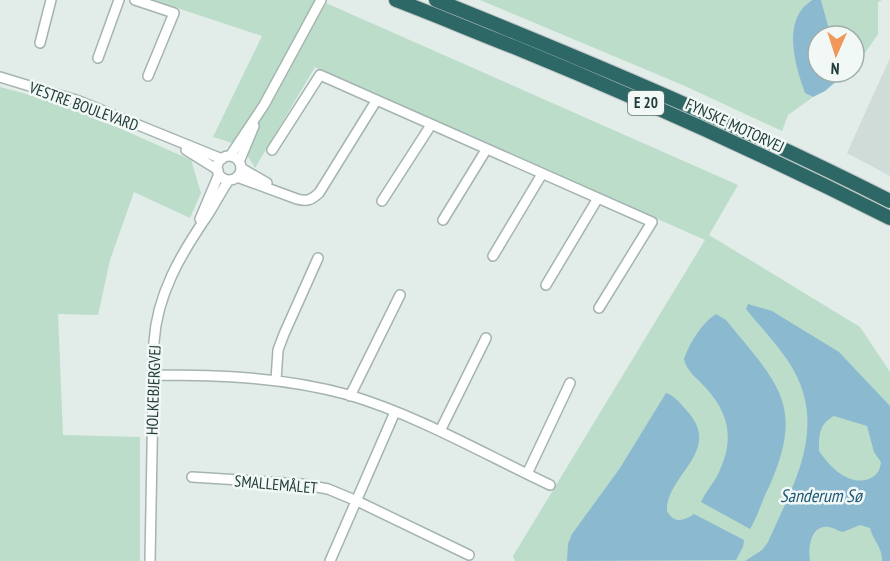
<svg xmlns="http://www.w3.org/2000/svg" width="890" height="561" font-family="'PT Sans Narrow',sans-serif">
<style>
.built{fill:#d0dcd8}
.green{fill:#bbddca}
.water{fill:#8bbad0;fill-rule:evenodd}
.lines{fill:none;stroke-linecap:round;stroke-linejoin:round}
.minor-casing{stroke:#a5b4b1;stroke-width:12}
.highway-casing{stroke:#c1c9c8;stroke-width:16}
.minor{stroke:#fff;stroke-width:9}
.highway{stroke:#2e6866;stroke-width:14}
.labels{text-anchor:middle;stroke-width:5;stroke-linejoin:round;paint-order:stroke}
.shield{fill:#f2f8f6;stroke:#607572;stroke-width:1.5}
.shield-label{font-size:15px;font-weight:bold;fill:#223d3a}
.street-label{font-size:16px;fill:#223d3a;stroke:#f2f8f6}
.water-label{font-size:18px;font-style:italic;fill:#1d5a78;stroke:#f2f8f6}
</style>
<rect width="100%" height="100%" fill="#e2ece9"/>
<path class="built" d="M890,58V176L847,153Z"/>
<path class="green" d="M153,0H319L738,185L709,235L860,327L890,372V561H515L513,556L705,240L315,67L255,168C244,147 235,143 213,137L262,36Z
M480,0H812L806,4L805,93L813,97L788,115L782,131L685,86Z
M821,0H882L878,2V34L854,69V36H831Z
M0,87L67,105L191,160L201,193L190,218L134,192L110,260L98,315L58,314L63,435L140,437V561H0Z"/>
<path class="water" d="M812,0H821L831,36H818V72L840,73L839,79L825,91L813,97L805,93C795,65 781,20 812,0Z
M748,304L772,311L839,352L890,406V561H882C883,549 873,540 870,528L860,525L843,532C838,531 834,528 829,527C810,524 808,549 810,561H745L762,550L768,542C792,487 827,431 794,371C782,349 762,329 746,309ZM834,416L867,426L874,452L881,462C880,470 878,474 871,478C850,488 830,467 819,451C819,435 819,424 834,416Z
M716,314L726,320C777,383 806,404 769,487C762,500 758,516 750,529L701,502C705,493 711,486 716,478C734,444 732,417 706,388C698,379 686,371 684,359C690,342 701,324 716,314Z
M666,393C675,396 681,404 687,411C724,451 665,476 667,511C674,524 684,521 694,514L744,540L743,547L736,560L567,561L568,544L572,534L620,468Z"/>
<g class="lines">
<defs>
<path id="minor" d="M135,0L174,13L148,76
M40,43L51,0
M98,58L119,0
M0,77L79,101L222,159
M186,150L218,170
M272,150L320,75L652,222L599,308
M230,156L264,105L321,0
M217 168a12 12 0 1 1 24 0a12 12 0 1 1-24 0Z
M239,162L254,126
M241,168L267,183
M237,177L297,199C307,202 311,200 319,193L376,101
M382,201L431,125
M200,219L219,174
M443,220L486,150
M493,256L542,174
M546,285L598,198
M153,375C219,375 285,377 349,395C419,416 484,454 550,485
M276,380L278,350L284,334L318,258
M350,396L400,295
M440,431L486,338
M527,474L570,383
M192,477L301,484L328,489L357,501L469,555
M150,561L154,342C157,294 181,254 207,216C215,204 221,191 229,180
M330,561L395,412"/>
<path id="highway" d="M396,0C436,15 475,32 514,47C641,99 767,156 890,218
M436,0C590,62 742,126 890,201"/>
</defs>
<use href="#minor" class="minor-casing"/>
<use href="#highway" class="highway-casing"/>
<use href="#minor" class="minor"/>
<use href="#highway" class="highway"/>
</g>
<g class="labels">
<rect class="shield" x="628" y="91" width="36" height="24" rx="4.5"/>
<g class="shield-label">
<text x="646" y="108">E 20</text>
</g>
<g class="street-label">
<text transform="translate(84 106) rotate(20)" y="6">VESTRE BOULEVARD</text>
<text transform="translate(735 125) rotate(25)" y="6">FYNSKE MOTORVEJ</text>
<text transform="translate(153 390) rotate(-88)" y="6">HOLKEBJERGVEJ</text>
<text transform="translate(276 484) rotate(5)" y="6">SMALLEMÅLET</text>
</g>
<g class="water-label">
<text x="821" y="502">Sanderum Sø</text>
</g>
</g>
<g transform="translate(836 54) rotate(183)"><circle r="28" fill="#f2f8f6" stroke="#9fadab" stroke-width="1.5"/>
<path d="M0-4.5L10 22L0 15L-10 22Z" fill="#f0985c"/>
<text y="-9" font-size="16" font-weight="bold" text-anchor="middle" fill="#223d3a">N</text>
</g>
</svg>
